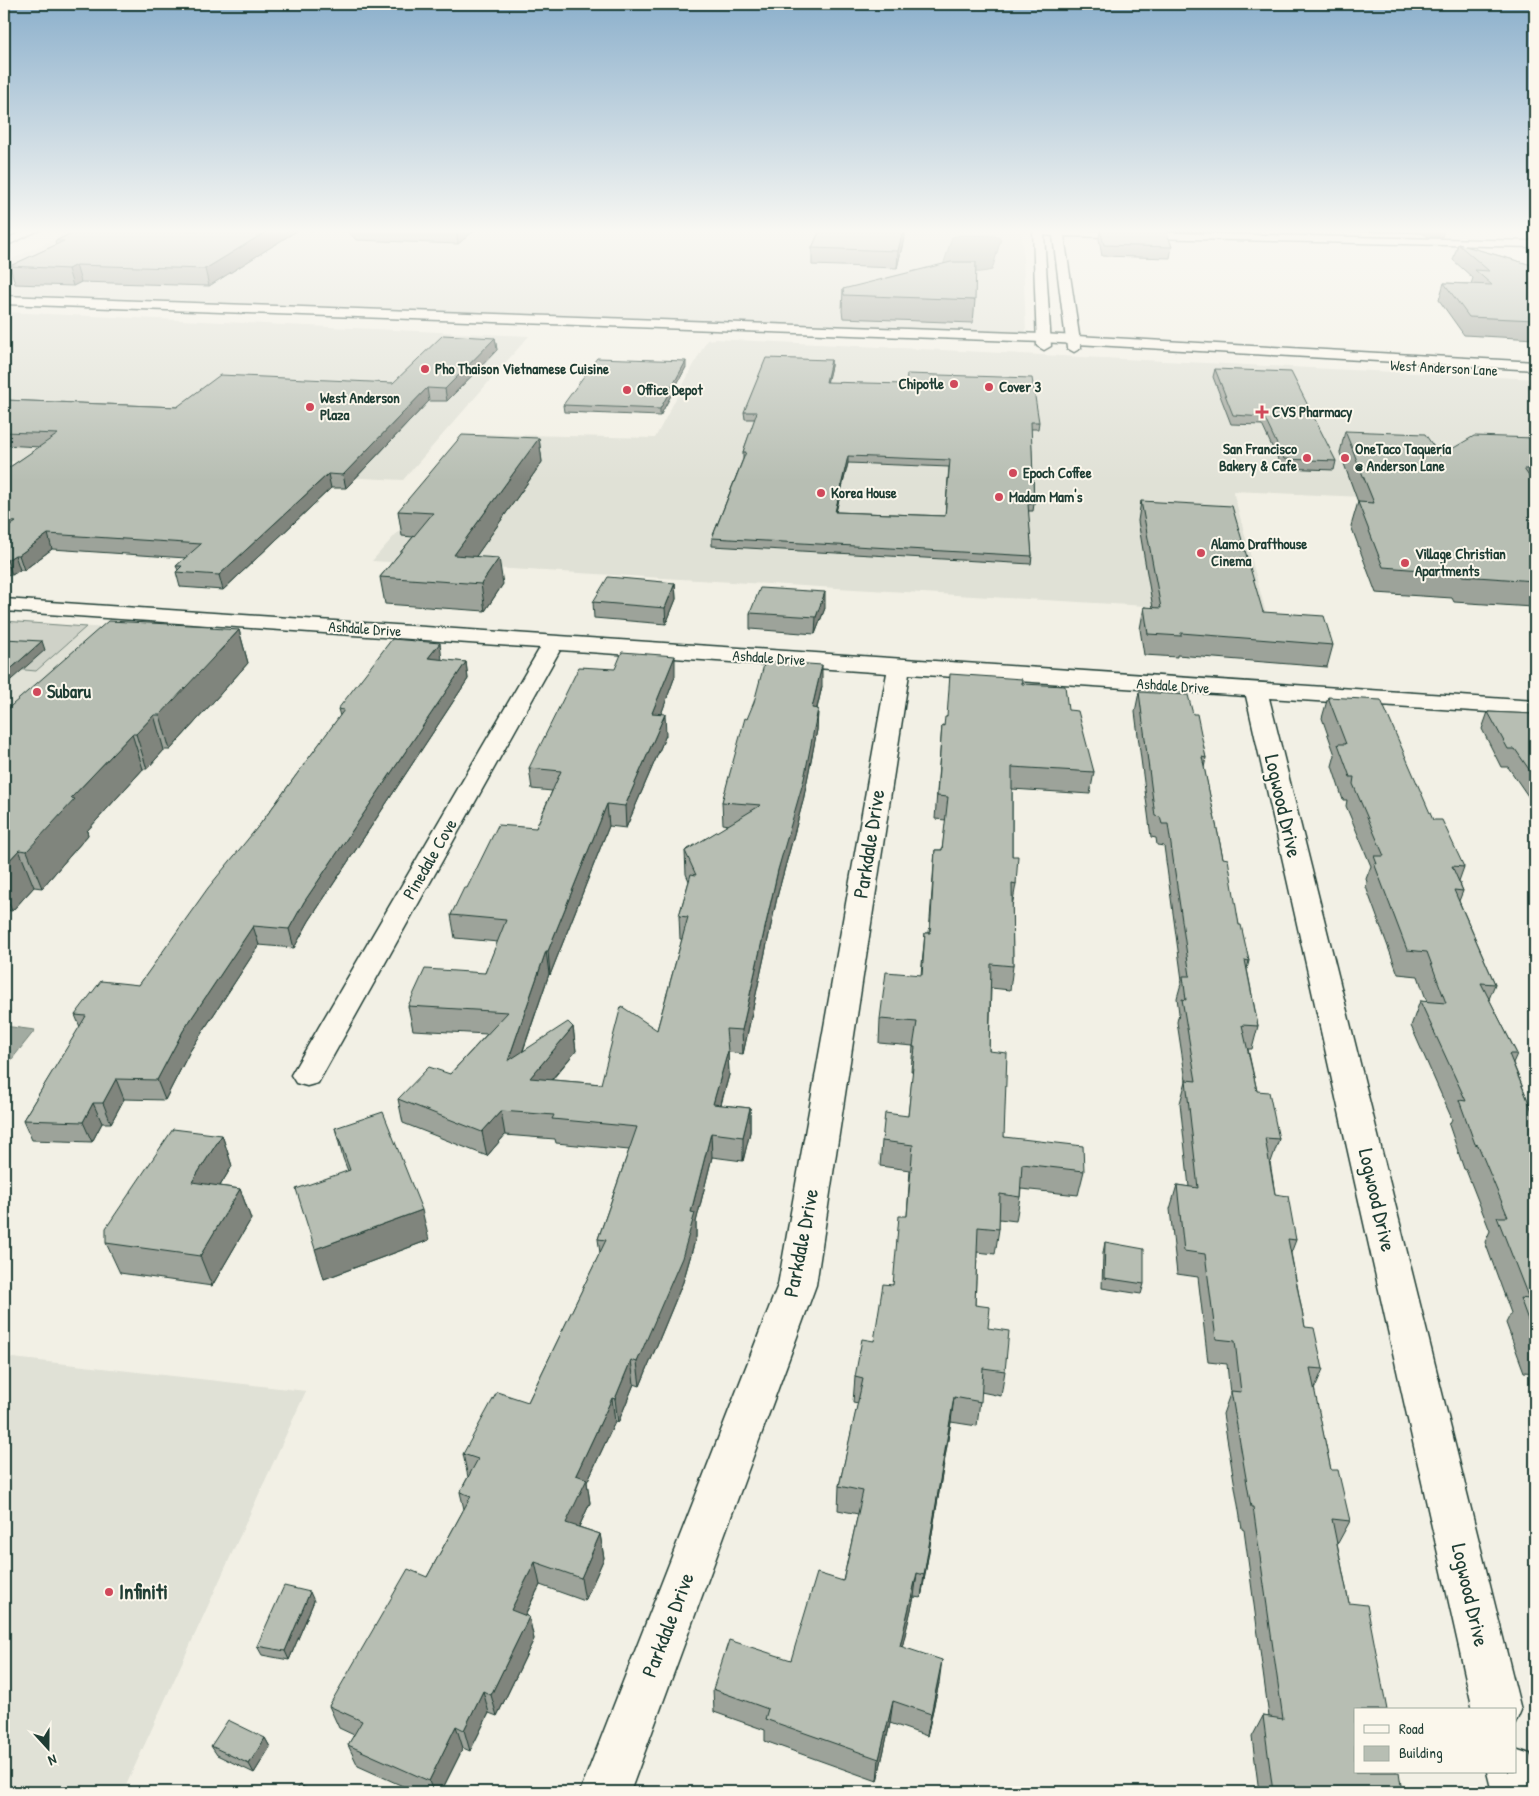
<svg xmlns="http://www.w3.org/2000/svg" width="1539" height="1796" font-family="'Patrick Hand',sans-serif">
<style>
.built{fill:#e0e1d6}
.green{fill:#cfd2c8;stroke:#77887e}
.water{fill:#a2aba1;stroke:#6e7f75}
.lines{fill:none;stroke-linecap:round;stroke-linejoin:round}
.minor-casing{stroke:#1f3d34;stroke-width:3}
.major-casing{stroke:#1f3d34;stroke-width:3}
.minor{fill:#fbf7ec;fill-rule:evenodd}
.major{fill:#fbf7ec;fill-rule:evenodd}
.wall{fill:#9da39a;stroke:#1f3d34;fill-rule:evenodd}
.shaded-wall{fill:#80857d;stroke:#1f3d34}
.building{fill:#b7beb3;stroke:#1f3d34;fill-rule:evenodd}
.poi-dot{fill:#d1495b;stroke:#fbf7ec;stroke-width:2}
.labels{text-anchor:middle;stroke-width:4;stroke-linejoin:round;paint-order:stroke}
.far-street-label{font-size:15px;fill:#1f3d34;stroke:#fbf7ec}
.far-poi-label{font-size:15px;font-weight:bold;fill:#1f3d34;stroke:#fbf7ec;text-anchor:start}
.poi-label{font-size:18px;font-weight:bold;fill:#1f3d34;stroke:#fbf7ec;text-anchor:start}
.street-label{font-size:18px;fill:#1f3d34;stroke:#fbf7ec}
.near-street-label{font-size:21px;fill:#1f3d34;stroke:#fbf7ec}
.near-poi-label{font-size:21px;font-weight:bold;fill:#1f3d34;stroke:#fbf7ec;text-anchor:start}
</style>
<rect width="100%" height="100%" fill="#f2f0e5"/>
<filter id="ink" filterUnits="userSpaceOnUse"><feTurbulence type="fractalNoise" baseFrequency=".02" numOctaves="2"/><feDisplacementMap in="SourceGraphic" scale="10" xChannelSelector="R" yChannelSelector="G"/><feConvolveMatrix kernelMatrix="1 2 1 2 8 2 1 2 1" color-interpolation-filters="sRGB"/></filter>
<g filter="url(#ink)">
<path class="built" d="M73,230H958L1022,232L1026,333L4,294V263Z
M4,312L529,336L403,480L4,461Z
M715,339L1535,379V505L1233,491L1266,613L372,561L485,434L655,438L707,340Z
M4,621L137,630L4,755Z
M4,1357L306,1391L123,1792H4Z"/>
<path class="green" d="M4,621L86,627L36,671L4,668Z"/>
<path class="water" d="M963,235L996,236L1001,239L992,270C976,274 957,273 942,269L952,237Z
M4,1026L35,1030L4,1069Z"/>
<g class="lines">
<defs>
<path id="minor" d="M1033,230L1535,241V247L1064,236L1081,348L1074,352L1067,348L1053,236L1044,235L1051,346L1044,350L1037,346Z
M4,599L1535,701V715L1269,698L1521,1710L1515,1724V1710H1473L1246,696L909,674L816,1285L630,1792H580L778,1285L887,673L560,650L318,1083L307,1086L296,1083L291,1075L540,648L4,611Z
M1515,1749L1530,1754L1535,1768V1792H1492L1487,1772H1515Z"/>
<path id="major" d="M26,230H39L4,247V240Z
M4,296L1042,334L1535,362V370L1042,342L4,304Z"/>
</defs>
<use href="#minor" class="minor-casing"/>
<use href="#major" class="major-casing"/>
<use href="#minor" class="minor"/>
<use href="#major" class="major"/>
</g>
<path class="wall" d="M79,230H298L209,286L81,282L73,286L15,284L10,266L56,245L55,241Z
M308,230H475L458,244L356,240L348,231Z
M820,230H906L897,268L812,265V248Z
M1100,230H1219L1218,232L1166,231L1172,247L1170,258L1102,256L1099,239Z
M1319,230H1444L1442,237H1428L1423,233Z
M1458,244L1535,266V339L1464,335L1439,300L1444,283L1471,284L1473,278L1453,260Z
M843,289L975,300L973,323L843,318L842,311Z
M495,338L497,350L447,401H429L346,488H331L223,590L180,587L176,572L178,570L176,566L186,558L52,549L24,570H20L12,575H4V471L40,447L4,445V400L177,407L393,383Z
M831,360V366L827,382L1039,422L1038,429H1031L1034,504L1033,511H1028L1032,556L1031,564L712,546V538L743,459V452L755,419H745L744,412ZM848,463L949,467L945,516L836,512Z
M686,367L660,416L564,412L563,405Z
M1215,369L1336,461L1334,470L1282,468L1262,425L1231,424L1213,377Z
M1345,431L1440,456L1535,438V604H1533L1532,607L1454,602L1452,598L1376,593L1351,526L1358,502L1340,453Z
M539,438L542,462L476,556L503,584L485,611L385,604L380,577L413,537L402,536L398,511Z
M1141,501L1263,612L1333,645L1327,667L1177,655V657L1144,655L1140,629L1144,607L1153,608L1138,521Z
M675,583L676,599L666,624L594,618L593,602Z
M825,608L815,634L750,629V613Z
M239,630L248,663L170,750H164L147,769H143L87,831L88,835L42,888L34,887L12,911L4,910V712Z
M442,660L466,662L468,679L309,921L294,948L259,945L190,1051L165,1100L124,1099L111,1123H102L92,1142L32,1140L23,1120L80,1027L75,1015L139,985L261,823L340,716L338,709Z
M675,676L661,714L666,735L626,828L609,826L550,975L549,974L523,1051L573,1027L576,1051L552,1080L601,1084L657,1030L682,939H680L679,916L689,881L686,874L685,851L729,825L723,824L722,802L747,719L822,686L817,709H818L817,730L803,801L778,893L743,1054L728,1052L729,1075L721,1105L750,1108V1132L743,1161L712,1157L696,1222V1237L683,1282L640,1386L634,1384L618,1423L615,1422L587,1482L590,1503L579,1527L600,1534L604,1558L585,1601L540,1585L525,1615L529,1617L534,1639L497,1716L489,1713L470,1751L463,1748L441,1792H416L358,1766L348,1745L354,1735L339,1728L329,1706L427,1577L464,1509L460,1492L468,1477L463,1454L528,1402L600,1253L598,1239L629,1150L556,1143L555,1139L505,1135L487,1156L403,1123L398,1099L450,1074L487,1034L413,1030L408,1006L485,973L498,942L455,938L451,915L467,888L536,828L552,791L532,789L529,768Z
M1022,684L1068,710L1094,772L1090,794L1012,789V856L1016,884L1012,907L1013,966L1010,990L991,988L989,1051L1004,1137L1084,1171L1078,1195L1021,1189L1020,1197L1016,1221L999,1219V1229L995,1254L977,1252L975,1305L988,1328L1005,1371L1001,1396L981,1392L977,1426L951,1422L921,1598L914,1597L902,1647L939,1683L927,1736L890,1723L877,1781L765,1741V1730L714,1712L713,1689L791,1660L843,1581L858,1514L838,1510L839,1486L858,1403L853,1402L855,1377L874,1341L893,1285L907,1216L910,1170L880,1166L882,1141L908,1116L913,1071H911L913,1046L879,1043L880,1019L921,975L925,933H929L935,850H942L946,820L935,819L942,725L944,726L946,717Z
M1139,692L1193,714L1206,758L1204,768L1223,858L1239,925L1249,961L1247,969L1258,1026L1252,1049H1248L1257,1091L1279,1139L1271,1162H1270L1275,1194L1296,1240L1291,1253L1305,1327L1323,1369L1314,1390L1331,1470L1350,1521L1338,1543H1337L1349,1603L1402,1792H1259L1252,1737L1263,1716L1269,1717L1244,1530L1242,1529L1223,1414L1230,1394L1227,1364L1208,1362L1198,1277L1177,1274L1170,1209L1177,1185L1189,1187L1180,1103L1186,1081L1177,1022L1179,1013L1177,998L1182,980L1164,846L1157,845L1156,838L1151,837L1135,712Z
M1328,697L1433,820L1464,867L1459,881L1463,891L1459,901L1495,984L1489,999L1517,1054L1513,1063L1535,1118V1373L1524,1372L1506,1323L1511,1313L1485,1242L1490,1231L1466,1170L1464,1169L1449,1125L1452,1119L1411,1026L1420,1001L1427,1002L1418,976L1398,974L1366,887L1367,882L1366,879L1371,866L1346,806L1347,800H1343L1332,766L1335,755L1322,718Z
M1488,712L1535,714V809L1530,799L1508,767H1501L1482,729Z
M335,1128L429,1240L324,1279L348,1171L343,1158Z
M222,1135L232,1166L220,1186L240,1189L251,1219L212,1286L120,1273L106,1243Z
M1105,1242L1144,1284L1141,1294L1102,1288L1103,1253Z
M314,1601L289,1660L262,1655L257,1646Z
M265,1738L270,1747L254,1773L217,1755L211,1746Z"/>
<path class="shaded-wall" d="M269,230H298L209,286L205,269Z
M456,230H475L458,244Z
M903,230H906L897,268L898,251Z
M76,265L81,282L73,286L68,269Z
M495,338L497,350L447,401L445,389Z
M831,360V366L826,388V382Z
M686,361V367L660,416V409Z
M427,388L429,401L346,488L343,475Z
M539,438L542,462L458,582L454,555Z
M848,456V463L834,519L835,512Z
M328,474L331,488L223,590L219,575Z
M48,534L52,549L24,570L19,555Z
M15,555L20,570L12,575L7,560Z
M499,558L503,584L485,611L481,584Z
M675,583L676,599L666,624L665,608Z
M825,592V608L815,634L816,617Z
M212,626L219,652L239,630L248,663L170,750L160,715Z
M42,641L45,650L4,686V675Z
M440,643L442,660L428,658Z
M675,656V676L654,734L652,713Z
M466,662L468,679L309,921L294,948L289,929L304,902Z
M822,665V686L812,729V708Z
M818,709L817,730L803,801L778,893L743,1054L742,1030L778,870Z
M665,714L666,735L626,828L625,806Z
M154,715L164,750L147,769L136,734Z
M132,734L143,769L87,831L88,835L42,888L27,851L71,798Z
M607,804L609,826L550,975L548,951Z
M19,850L34,887L12,911L4,891V866Z
M253,926L259,945L190,1051L165,1100L157,1080L183,1031Z
M546,951L549,974L511,1085L508,1061Z
M573,1027L576,1051L533,1101L530,1078Z
M728,1051L729,1075L714,1128L713,1104Z
M116,1079L124,1099L111,1123L103,1103Z
M93,1103L102,1123L92,1142L83,1122Z
M750,1108V1132L743,1161V1137Z
M501,1111L505,1135L487,1156L482,1132Z
M711,1133L712,1157L696,1222V1237L683,1282L640,1386L637,1362L691,1212Z
M222,1135L232,1166L204,1212L192,1182Z
M240,1189L251,1219L212,1286L200,1256Z
M422,1210L429,1240L324,1279L315,1249Z
M631,1360L634,1384L618,1423L615,1399Z
M954,1397L951,1422L921,1598L924,1575Z
M612,1398L615,1422L587,1482L590,1503L570,1546L566,1523L576,1475Z
M600,1534L604,1558L585,1601L581,1578Z
M535,1562L540,1585L516,1632L511,1610Z
M917,1573L914,1597L897,1669L900,1646Z
M310,1592L314,1601L289,1660L285,1651Z
M529,1617L534,1639L497,1716L491,1695Z
M942,1660L939,1683L927,1736L931,1714Z
M483,1691L489,1713L470,1751L464,1730Z
M893,1701L890,1723L877,1781L879,1759Z
M456,1726L463,1748L441,1792H433L429,1781Z
M265,1738L270,1747L254,1773L249,1764Z"/>
<path class="building" d="M79,230H269L205,269L76,265L68,269L10,266L64,241H55Z
M820,230H903L898,251L812,248Z
M1100,230H1166L1172,247L1104,245Z
M1458,244L1535,266V320L1469,317L1444,283L1492,285L1475,270L1489,271Z
M951,262H976L975,300L844,295L843,289Z
M443,335L495,338L445,389L427,388L343,475L328,474L219,575L176,572L182,566H176L201,544L48,534L19,555H15L7,560H4V530L16,522L4,521V471L58,434L4,432V400L177,407L220,375L393,383Z
M597,358L686,361L660,409L563,405Z
M766,358L831,360L826,382L906,384L907,374L1032,378L1039,422H1031L1034,504H1028L1032,556L712,538L746,452H743L757,412H744ZM848,456L950,460L945,516L835,512Z
M1215,369L1291,372L1336,461L1284,459L1264,417L1233,415Z
M1345,431L1425,434L1440,456L1474,436L1535,438V469H1524L1535,485V581L1462,576L1460,573L1383,567L1358,502L1374,503Z
M462,435L539,438L454,555L499,558L481,584L380,577L433,513L398,511Z
M1141,501L1232,506L1263,612L1324,616L1333,645L1181,633V636L1148,634L1144,607L1161,608Z
M608,577L675,583L665,608L593,602Z
M760,588L825,592L816,617L750,613Z
M108,621L212,626L210,628L239,630L160,715H154L136,734H132L71,798L75,799L27,851L19,850L4,866V712Z
M4,639L42,641L4,675Z
M392,639L440,643L428,658L466,662L304,902L289,929L253,926L183,1031L157,1080L116,1079L103,1103H93L83,1122L23,1120L86,1016L75,1015L101,981L139,985L208,888L261,823L344,710L338,709Z
M622,652L675,656L652,713L665,714L625,806L607,804L548,951H546L508,1061L568,1022L573,1027L530,1078L601,1084L621,1006L657,1030L688,917L679,916L691,874L696,875L685,851L761,805L722,802L745,718L747,719L754,702L765,661L822,665L812,708L818,709L804,779L778,870L742,1030L726,1029L728,1051L713,1104L750,1108L743,1137L711,1133L691,1212L695,1213L682,1258L637,1362L631,1360L615,1399L612,1398L576,1475L587,1479L566,1523L600,1534L581,1578L535,1562L511,1610L529,1617L491,1695L483,1691L464,1730L456,1726L429,1781L348,1745L362,1721L329,1706L408,1569L427,1577L471,1496L460,1492L478,1459L463,1454L497,1392L528,1402L606,1240L598,1239L637,1127L552,1119L554,1115L501,1111L482,1132L398,1099L429,1067L450,1074L508,1012L408,1006L425,969L485,973L506,920L451,915L464,888H467L498,825L536,828L561,771L529,768L579,667L615,669Z
M950,674L1022,679V684L1065,686L1068,710L1078,711L1094,772L1012,767V856H1018L1016,884L1012,883L1013,966L991,964L989,1051L1007,1053L1004,1137L1083,1146L1084,1171L1022,1164L1020,1197L1000,1194L999,1229L978,1227L975,1305L990,1307L988,1328L1009,1331L1005,1371L983,1368L981,1402L954,1397L924,1575L917,1573L900,1646L942,1660L931,1714L893,1701L879,1759L765,1719L768,1709L713,1689L729,1640L791,1660L817,1573L843,1581L863,1491L839,1486L863,1379L855,1377L862,1339L874,1341L883,1284L893,1285L899,1216H907L913,1145L882,1141L885,1113L908,1116L915,1047H913L917,1022L880,1019L886,972L922,975L925,933H930L935,850H942L948,797L937,796L942,725L944,726L945,717H947Z
M1139,692L1188,695L1193,714H1197L1206,758L1202,757L1223,858L1228,859L1239,925H1241L1249,961L1245,960L1258,1026L1242,1025L1257,1091L1269,1092L1279,1139L1265,1138L1275,1194L1288,1196L1296,1240L1288,1239L1305,1327L1314,1328L1323,1369L1310,1368L1331,1470H1338L1350,1521L1332,1519L1349,1603L1367,1605L1387,1710H1355V1772H1399L1402,1792H1273L1263,1716L1283,1719L1253,1507H1251L1231,1391L1241,1392L1235,1341L1216,1339L1205,1254L1184,1251L1177,1185L1198,1188L1186,1080L1196,1081L1182,999L1186,1000L1183,976H1190L1168,824H1162L1160,817L1155,816Z
M1328,697L1381,700L1433,820H1442L1464,867L1452,866L1463,891L1454,890L1495,984L1481,983L1517,1054H1509L1535,1118V1339L1520,1298L1529,1299L1497,1217H1508L1478,1145L1475,1144L1459,1100L1466,1101L1420,1001L1446,1003L1427,952L1407,950L1374,863L1377,864L1374,856H1384L1353,784L1354,777H1350L1338,744H1346Z
M1488,712L1535,714V778L1515,749H1508Z
M383,1112L422,1210L315,1249L296,1189L350,1170L335,1128Z
M173,1129L222,1135L192,1182L240,1189L200,1256L106,1243V1228Z
M1105,1242L1144,1249V1284L1104,1278Z
M284,1586L310,1592L285,1651L257,1646Z
M228,1720L265,1738L249,1764L211,1746Z
M300,1785L314,1792H295Z"/>
</g>
<linearGradient id="sky" x2="0" y2="1"><stop stop-color="#8cb0cc"/><stop offset="0.48" stop-color="#f9f8f3"/><stop offset="1" stop-color="#f9f8f3" stop-opacity="0"/></linearGradient>
<rect width="1539" height="481" fill="url(#sky)"/>
<g class="poi-dot">
<circle cx="425" cy="369" r="5"/>
<circle cx="954" cy="384" r="5"/>
<circle cx="989" cy="387" r="5"/>
<circle cx="627" cy="390" r="5"/>
<circle cx="310" cy="407" r="5"/>
<path d="M1259.5 404.5h5v5h5v5h-5v5h-5v-5h-5v-5h5z"/>
<circle cx="1307" cy="458" r="5"/>
<circle cx="1345" cy="458" r="5"/>
<circle cx="1013" cy="473" r="5"/>
<circle cx="821" cy="493" r="5"/>
<circle cx="999" cy="497" r="5"/>
<circle cx="1201" cy="553" r="5"/>
<circle cx="1405" cy="563" r="5"/>
<circle cx="37" cy="692" r="5"/>
<circle cx="109" cy="1592" r="5"/>
</g>
<g class="labels">
<g class="far-street-label">
<text transform="translate(1444 368) rotate(3)" y="5">West Anderson Lane</text>
<text transform="translate(365 629) rotate(4)" y="5">Ashdale Drive</text>
<text transform="translate(769 658) rotate(4)" y="5">Ashdale Drive</text>
<text transform="translate(1173 686) rotate(4)" y="5">Ashdale Drive</text>
</g>
<g class="far-poi-label">
<text x="435" y="374">Pho Thaison Vietnamese Cuisine</text>
<text x="944" y="389" text-anchor="end">Chipotle</text>
<text x="999" y="392">Cover 3</text>
<text x="637" y="395">Office Depot</text>
<text x="320" y="403">West Anderson<tspan x="320" dy="17">Plaza</tspan></text>
<text x="1272" y="417">CVS Pharmacy</text>
<text x="1297" y="454" text-anchor="end">San Francisco<tspan x="1297" dy="17">Bakery &amp; Cafe</tspan></text>
<text x="1355" y="454">OneTaco Taquería<tspan x="1355" dy="17">@ Anderson Lane</tspan></text>
<text x="1023" y="478">Epoch Coffee</text>
<text x="831" y="498">Korea House</text>
<text x="1009" y="502">Madam Mam's</text>
<text x="1211" y="549">Alamo Drafthouse<tspan x="1211" dy="17">Cinema</tspan></text>
<text x="1415" y="559">Village Christian<tspan x="1415" dy="17">Apartments</tspan></text>
</g>
<g class="poi-label">
<text x="47" y="698">Subaru</text>
</g>
<g class="street-label">
<text transform="translate(430 859) rotate(-60)" y="6">Pinedale Cove</text>
</g>
<g class="near-street-label">
<text transform="translate(1283 806) rotate(77)" y="7">Logwood Drive</text>
<text transform="translate(869 844) rotate(-81)" y="7">Parkdale Drive</text>
<text transform="translate(1377 1200) rotate(77)" y="7">Logwood Drive</text>
<text transform="translate(801 1243) rotate(-79)" y="7">Parkdale Drive</text>
<text transform="translate(1470 1595) rotate(77)" y="7">Logwood Drive</text>
<text transform="translate(668 1625) rotate(-69)" y="7">Parkdale Drive</text>
</g>
<g class="near-poi-label">
<text x="119" y="1599">Infiniti</text>
</g>
</g>
<rect width="1539" height="1796" fill="none" stroke="#fbf7ec" stroke-width="20"/>
<rect x="10" y="10" width="1519" height="1776" fill="none" stroke="#1f3d34" stroke-width="2" filter="url(#ink)"/>
<rect x="1354" y="1708" width="162" height="65" fill="#fbf7ec" stroke="#a3ada2"/>
<rect x="1364" y="1725" width="25" height="8" fill="#fbf7ec" stroke="#a3ada2"/>
<text x="1399" y="1734" font-size="15" fill="#1f3d34">Road</text>
<rect x="1364" y="1746" width="25" height="15" fill="#b7beb3" stroke="#a3ada2"/>
<text x="1399" y="1758" font-size="15" fill="#1f3d34">Building</text>
<g transform="translate(48 1748) rotate(159)" stroke="#fbf7ec" stroke-width="4" paint-order="stroke">
<path d="M0-4L9 19L0 12L-9 19Z" fill="#1f3d34"/>
<text y="-8" font-size="14" font-weight="bold" text-anchor="middle" fill="#1f3d34">N</text>
</g>
</svg>
